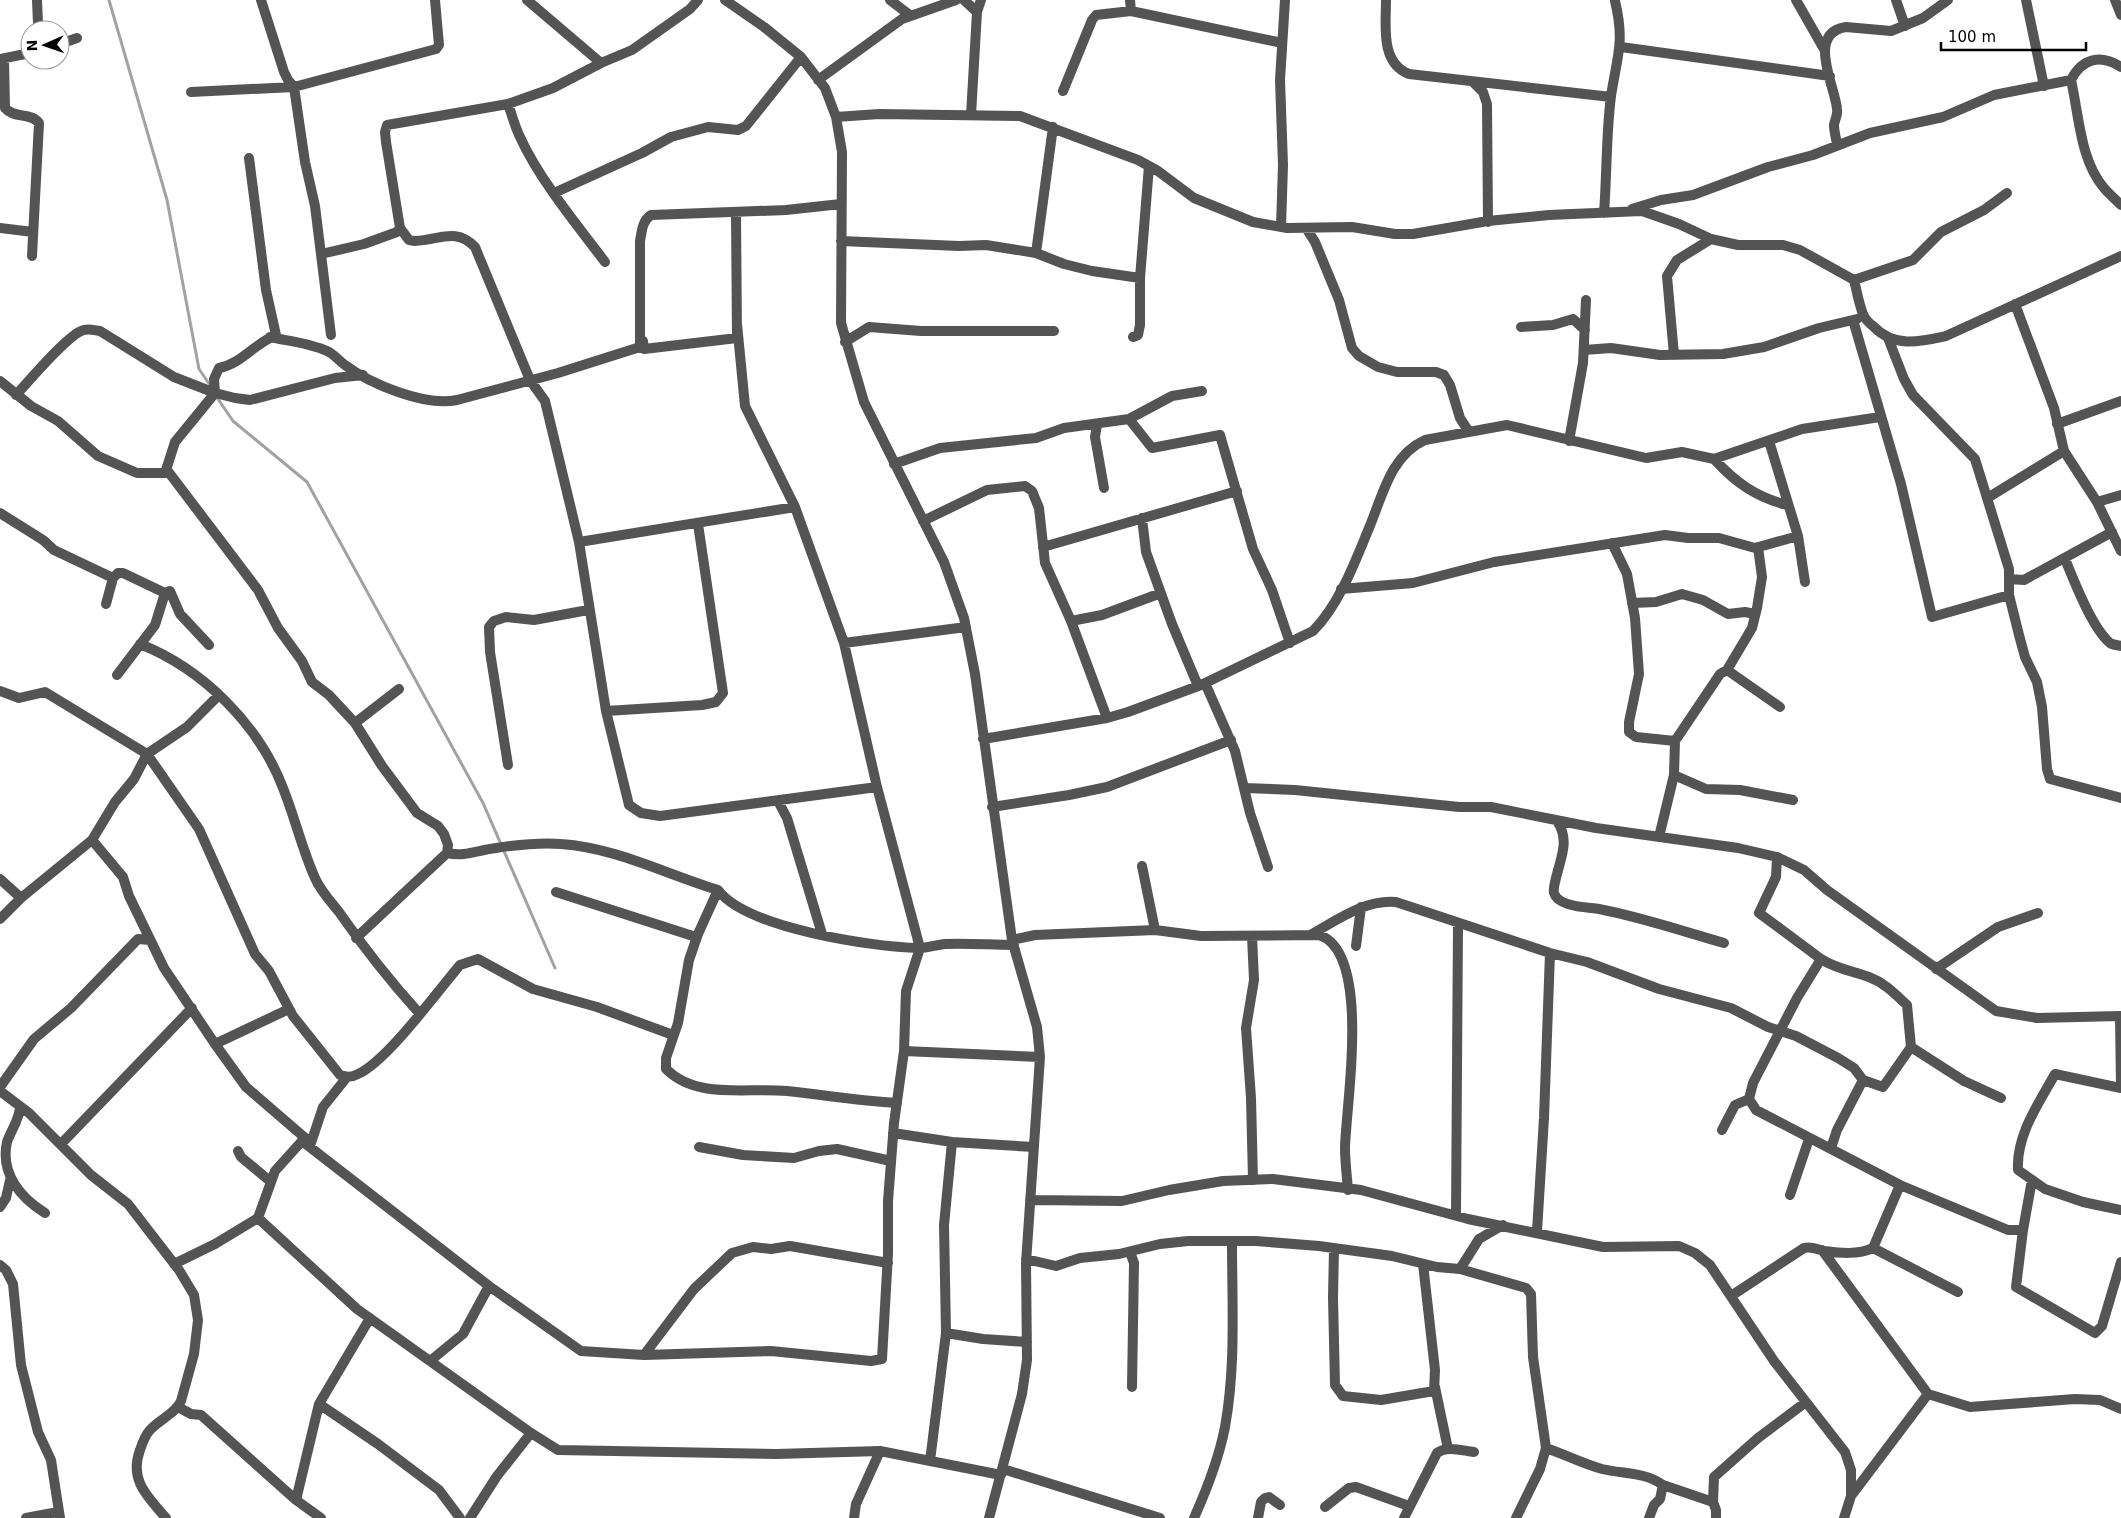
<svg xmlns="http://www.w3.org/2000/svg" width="2121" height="1518" font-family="'DejaVu Sans',sans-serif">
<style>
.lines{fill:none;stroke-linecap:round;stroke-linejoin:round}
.stream{stroke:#a2a2a2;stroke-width:3}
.minor{stroke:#545454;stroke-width:10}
</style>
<rect width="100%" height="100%" fill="#fff"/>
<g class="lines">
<path class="stream" d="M109,0L167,200L199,369L212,388
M216,396L233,421L307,482L483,803L555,968"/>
<path class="minor" d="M37,0L38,23
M261,0L284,72L288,80L294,87L305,162L315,206L331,335
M527,0L601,63
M725,0L764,27L801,57L825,88L836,117L842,152L841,323L864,402L944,562L964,618L975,674L1012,940L1037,1027L1040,1057L1026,1263L1027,1360L1022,1394L989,1518
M890,0L911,16
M964,0L977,12
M1130,0L1131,11
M1386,0C1386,25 1380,63 1409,74L1611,97
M1796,0L1824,49
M1896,0L1905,26
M2026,0L2044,86
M2115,0L2121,15
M60,44L77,38
M1621,47L1830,76
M0,59L30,53
M4,60L5,108C14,119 31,112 39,123L32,256
M2121,67C2101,54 2082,58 2071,80C2079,115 2080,160 2104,188C2109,194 2115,199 2121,205
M818,80L902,19L956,0
M1474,83L1483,92L1487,104L1488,222
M1063,91L1092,20L1096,15L1131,11L1282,43
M191,92L294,87L436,49L439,45L435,0
M508,104C512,115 515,127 520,137C539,179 577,225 605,262
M971,115L977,12L981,0
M836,117L879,114L1020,116L1138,160L1158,171L1194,198L1253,222L1287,228L1352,227L1395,234H1413L1488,221L1549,215L1642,211L1679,224L1711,239L1738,245H1783L1800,250L1854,280C1857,292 1859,304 1863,314C1865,319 1869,323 1873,326C1894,348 1919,342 1946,336L2121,256
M1837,144C1836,138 1834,131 1834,125C1835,119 1838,115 1837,109C1835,86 1806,33 1846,27L1891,31L1923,18L1948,0
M554,193L642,153L671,137L708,127L738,130L746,126L801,57
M1632,209L1661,200L1693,195L1768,167L1813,155L1870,133L1943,117L1994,95L2071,80
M1604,213C1607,174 1606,135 1611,96C1617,57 1625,42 1615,1
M1281,227L1283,165L1280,80L1285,0
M0,228L33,232
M400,228L409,240L415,241C440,240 456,227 475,247L530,380L545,401L579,542L606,711L629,805L641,813L660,816L877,787
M1306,228L1315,242L1339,300L1352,348L1359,356L1378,367L1397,372H1436L1444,375L1450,385L1460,418L1469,432
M841,241L959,246L986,245L1036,253L1064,264L1092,271L1140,278
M1036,253L1053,127
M321,254L364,244L397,232L400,228L386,142L385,132L387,125L508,104L553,88L601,63L632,50L690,9L698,0
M1854,280L1913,260L1941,232L1984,210L2007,193
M2015,304L2054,408L2064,451L2097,502L2121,551
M1853,320L1901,484L1932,617L2009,595
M1521,327L1553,325L1573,319L1585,330
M270,337C288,341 310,343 327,351C334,354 338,360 345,365C370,384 426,407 457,400L558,373L640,347V241C642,231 642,221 651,215L786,210L841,204
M1133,337L1138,335L1140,325V278L1149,166
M1888,338L1904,379L1913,395L1975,459L2009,569V595L2019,635L2025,657L2037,682L2042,707L2047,769L2050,779L2121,798
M643,341L644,349L737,338L736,213
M845,342L869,327L921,331H1054
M1584,350L1611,348L1660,355L1723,354L1764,347L1819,328L1857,319
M1674,355L1667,276L1677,260L1711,239
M0,381L31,406L58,421L98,456L137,473H165L175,442L215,393L214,379L219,368C241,364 255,343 276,335L266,290L249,158
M16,395C30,380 64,339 81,331C87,328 93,330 100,331L174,377L215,393L235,398L250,400L335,378L363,375
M1129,419L1152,448L1220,435L1253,549L1272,590L1290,643
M2057,424L2121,401
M1097,425L1095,437L1104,488
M1569,441L1583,363L1586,300
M1769,441L1798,536L1805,582
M1714,459C1736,483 1756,497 1787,505
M894,464L940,448L1036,438L1064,428L1129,419L1172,396L1202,391
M167,470L258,590L278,628L302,661L312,682L329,695L355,723L382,766L417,813L438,826L444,834L448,845L447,853L356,938
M1989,497L2064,451
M2097,502L2121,495
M0,513L43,540L54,550L113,578L118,573H123L165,593L170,591L180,614L209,645
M1142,518L1146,552L1172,624L1198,686
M923,521L987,490L1025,486L1032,491L1039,508L1045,563L1071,621L1107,718
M579,542L795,507
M1612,543L1627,574L1635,618L1639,674L1629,722V732L1636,737L1675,741
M1043,547L1237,491
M2065,559C2074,581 2092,628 2110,643C2113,645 2117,645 2121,646
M2009,579L2024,580L2112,532
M1341,589L1413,583L1494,562L1665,535L1688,538H1719L1755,548L1798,536
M1632,603L1656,602L1682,594L1703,600L1728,614L1745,612L1755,614
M106,604L113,578
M1071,621L1102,615L1161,593
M844,643L966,627
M140,644C203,669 259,725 283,788C295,818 302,849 315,878C320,890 331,902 339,912C364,948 390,981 419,1013
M1727,670L1780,707
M117,675L155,625L165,593
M1205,683L1235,751L1250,813L1268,867
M0,691L19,698L45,692L147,754L199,829L255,954L269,971L293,1016L340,1075C346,1077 351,1078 358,1074C387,1061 437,992 460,965L478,959L533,989L597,1007L673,1035
M606,711L702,705L716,702L723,693L698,524
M355,723L399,689
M983,739L1107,718L1128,712L1201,685L1313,631C1339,605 1355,562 1369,528C1383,495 1390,456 1425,440L1507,425L1646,458L1682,452L1714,459L1802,429L1880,417
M508,765L490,652L489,627L494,621L506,617L534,620L588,610
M1674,775L1706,789L1740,790L1793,800
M1245,788L1295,790L1459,807H1491L1596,828L1738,848L1777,857L1804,870L1827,890L1996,1011L2037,1018L2120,1016L2121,1088L2055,1074C2039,1103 2016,1135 2018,1170L2045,1189L2083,1202L2121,1210
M778,801L787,818L822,934
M992,807L1069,795L1107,787L1231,740
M1557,821C1570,840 1561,857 1556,878C1555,882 1553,889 1554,893C1558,907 1587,907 1599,909C1641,917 1682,931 1724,943
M1659,837L1674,775L1675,741L1720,674L1727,670L1752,628L1757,608L1762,577L1758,547
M92,840L123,877L129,896L164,968L215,1044L246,1087L311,1143
M447,853C465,857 478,850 496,848C516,845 540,842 561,844C617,848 665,874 718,890C746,928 872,947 919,948C927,948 936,945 945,944C968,943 991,945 1014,945
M1777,857L1776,877L1759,913L1821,959L1797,998L1753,1083L1749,1099L1756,1110L1900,1185L2008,1230H2023L2032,1180
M1142,866L1155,930
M0,879L21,898
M718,890L698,934L689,960L678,1023L666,1058V1069C697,1100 747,1087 787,1091C824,1095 860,1101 897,1103
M556,892L696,937
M0,919L21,898L92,840L115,802L134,779L147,754L187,727L219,695
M1310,935C1336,921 1365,899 1396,902L1550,953L1587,962L1659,989L1731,1008L1768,1027L1796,1036L1838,1058L1854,1068L1863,1080L1837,1130L1831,1148
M1252,936L1254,980L1246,1028L1251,1098L1253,1180
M1012,940L1035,935L1155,930L1201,936L1319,935C1372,952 1346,1103 1345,1148C1345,1162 1347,1176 1348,1190
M1356,946L1361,907
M1821,959C1836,969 1853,971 1869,977C1885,983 1895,994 1907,1005L1911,1047L1883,1087L1863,1080
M1936,969L1998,927L2038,913
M215,1044L289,1009
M1911,1047L1964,1081L2001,1098
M904,1051L1040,1057
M0,1087L34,1039L71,1008L138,939L150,940
M0,1091L29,1113L91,1175L128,1204L179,1270L194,1295L198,1320L194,1354L181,1401C175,1414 160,1419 150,1430C145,1435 142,1444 140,1450C129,1480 147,1496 166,1518
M20,1106C20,1119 11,1130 7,1142C0,1174 21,1198 45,1213
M1722,1130L1735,1105L1749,1099
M893,1133L952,1142L1034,1147
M302,1141L489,1286L581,1351L644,1355L771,1351L871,1361L882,1359L888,1254V1201L894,1123L904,1051L906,991L920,948L877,787L844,643L795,507L745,406L737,324
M61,1144L192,1008
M699,1147L743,1155L794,1158L819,1151L837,1149L891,1161
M238,1151L241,1157L271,1182
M1790,1195L1809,1139
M1030,1200L1122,1201L1169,1190L1223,1181L1273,1179L1361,1190L1468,1219L1603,1247L1679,1246L1695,1253L1710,1265L1774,1361L1845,1452L1851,1470V1496L1928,1394
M0,1207L6,1198L10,1180
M1456,1215L1458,923
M258,1218L357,1309L531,1433L558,1450L776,1454L880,1451L1001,1475
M2023,1230L2016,1287L2095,1333L2102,1326L2121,1262
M1537,1231L1544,1118L1550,953
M1873,1248L1958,1292
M1334,1249L1333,1298L1335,1385L1343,1396L1381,1400L1434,1391L1435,1370L1423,1264
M1822,1250L1928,1394L1970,1407L2075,1399L2100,1400L2121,1409
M1130,1252L1134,1263L1132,1387
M1026,1259L1056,1266L1080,1258L1119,1254L1160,1244L1188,1241H1256L1319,1246L1392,1256L1437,1267L1460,1269L1526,1288L1531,1294L1533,1357L1546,1448L1540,1469L1516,1518
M174,1264L215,1244L258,1218L275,1171L302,1141L311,1143L323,1107L347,1077
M0,1265L6,1270L13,1284L21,1365L38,1432L51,1460L60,1518
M1460,1269L1479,1239L1503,1225
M1731,1296L1804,1248C1812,1246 1816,1249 1824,1251C1840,1253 1858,1255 1873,1248L1900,1185
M946,1333L983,1339L1027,1342
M644,1355L694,1289L732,1253L753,1247L771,1249L790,1246L888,1263
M430,1361L463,1334L489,1286
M1435,1387L1448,1449
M319,1404L378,1444L439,1490L460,1518
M178,1407L191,1414L201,1415L296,1500L321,1518
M1546,1448C1564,1454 1583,1464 1602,1469C1623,1474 1645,1472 1663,1485L1660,1499L1654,1505L1649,1518
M930,1461L946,1333L944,1225L952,1142
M1003,1469L1160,1518
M1663,1485L1713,1502
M296,1500L319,1404L370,1318
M1325,1507L1349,1488L1356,1487L1409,1506
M26,1518L58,1512
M470,1518L497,1476L531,1433
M854,1518L856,1504L880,1451
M1194,1518C1207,1489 1219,1458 1225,1427C1236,1366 1232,1304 1232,1242
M1258,1518L1261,1502L1265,1498L1269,1497L1280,1505
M1404,1518L1437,1453C1447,1445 1463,1451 1474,1452
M1716,1518V1510L1713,1502L1714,1477L1758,1438L1806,1402
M1844,1518L1851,1496"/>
</g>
<g transform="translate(45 45) rotate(268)"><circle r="24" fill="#ffffff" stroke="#999999"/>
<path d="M0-4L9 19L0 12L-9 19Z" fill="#000000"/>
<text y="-8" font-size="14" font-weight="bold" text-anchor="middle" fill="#000000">N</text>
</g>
<path d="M1941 42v8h145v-8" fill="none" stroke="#000000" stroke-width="2.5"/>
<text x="1948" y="42" font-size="15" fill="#000000" stroke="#ffffff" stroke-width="4" paint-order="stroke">100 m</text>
</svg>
